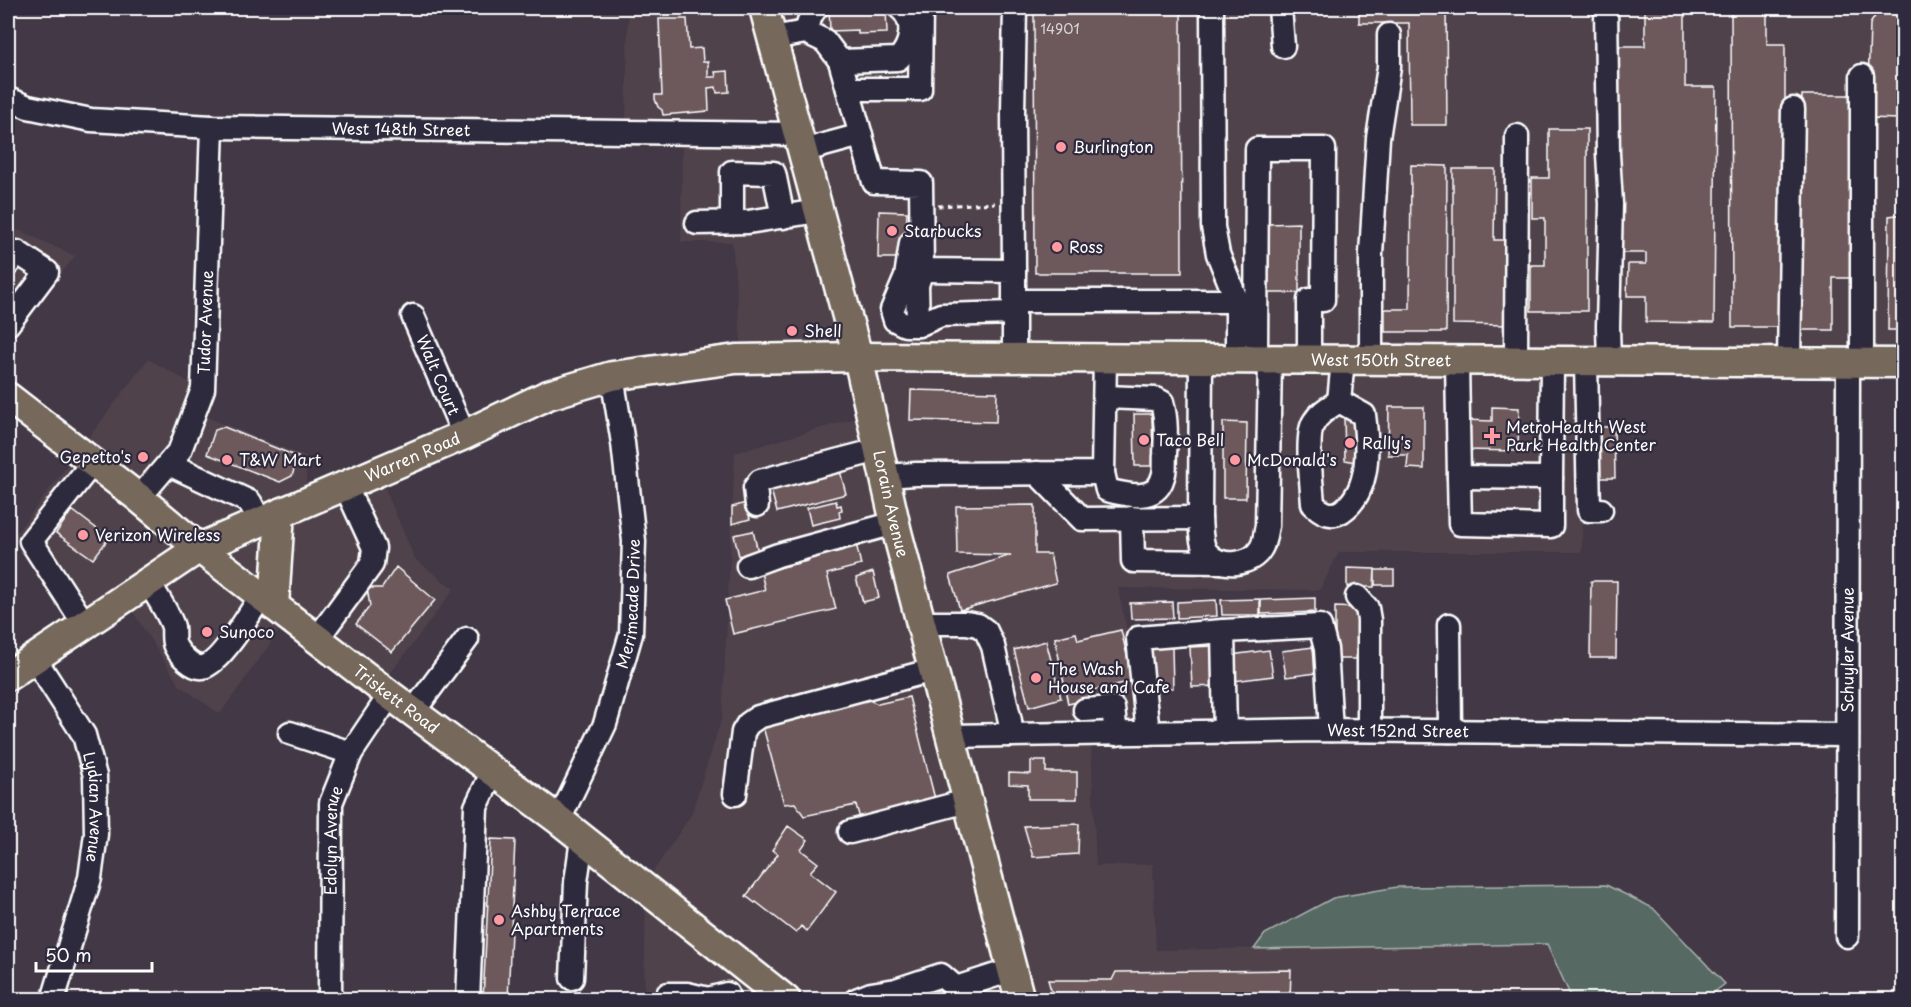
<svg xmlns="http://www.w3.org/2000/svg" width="1911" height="1007" font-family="'Playpen Sans',sans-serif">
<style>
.built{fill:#4f424c}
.green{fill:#576962;stroke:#abb4b0;stroke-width:1.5}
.building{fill:#6d595b;stroke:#fff;stroke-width:1.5}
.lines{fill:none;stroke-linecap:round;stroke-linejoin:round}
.minor-casing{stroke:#fff;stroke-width:27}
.major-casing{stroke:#fff;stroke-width:33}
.path{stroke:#fff;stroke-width:3;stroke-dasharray:4.5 4.5;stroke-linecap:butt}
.minor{stroke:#2f2a3d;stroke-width:22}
.major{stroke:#76695c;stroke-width:28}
.poi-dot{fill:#ff9aa2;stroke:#2f2a3d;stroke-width:2}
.labels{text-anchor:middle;stroke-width:4.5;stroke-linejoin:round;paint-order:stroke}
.number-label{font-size:14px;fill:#dad6d6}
.street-label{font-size:16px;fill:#fff;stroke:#2f2a3d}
.poi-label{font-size:16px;fill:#fff;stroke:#2f2a3d;text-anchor:start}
</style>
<rect width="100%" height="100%" fill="#423846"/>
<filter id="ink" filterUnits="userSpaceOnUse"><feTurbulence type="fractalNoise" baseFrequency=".0167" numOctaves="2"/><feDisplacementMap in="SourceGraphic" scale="12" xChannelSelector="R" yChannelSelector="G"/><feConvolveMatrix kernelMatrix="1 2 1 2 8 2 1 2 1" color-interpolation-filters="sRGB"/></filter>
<g filter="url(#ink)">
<path class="built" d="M525,8H1903V368H1581L1582,552H1339L1320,590L1118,588L1150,740L1091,741L1096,866L1153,864L1156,950L1548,944L1572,999H644L646,882L691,815L722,717L735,453L866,415L849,351H742L732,242H681L682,126H626L628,15L525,17Z
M8,225L75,256L8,342Z
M148,359L210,394L204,416L306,457V497L376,467L415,559L454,589L384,682L292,613L220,714L179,685L130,607L81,640L14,536Z"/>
<path class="green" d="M1606,885L1653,908L1725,984L1705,999H1572L1547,944L1254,949L1265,934L1333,898L1397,887Z"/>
<path class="building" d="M829,8H886L887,33L858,34V30L830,31Z
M1034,8H1181L1182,273H1035Z
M1359,8H1446L1447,125H1410L1409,23H1359Z
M1645,8H1685V87H1716L1714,323L1646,322V296H1627L1628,264H1646V253H1618L1619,46H1645Z
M1731,8H1767V44H1785V327H1732Z
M1880,8H1904V135H1899V119L1867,118L1870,24Z
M659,19H687L689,49L702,48L703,62H708V77H716L715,72L728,71L729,92L717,93L716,87L708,88L709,111L663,115L662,110L658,107L655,99V95H662Z
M1802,95H1856V278H1833V330H1801Z
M1549,129H1587V311H1531V265H1545V218H1532V178H1549Z
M1411,165L1447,166L1446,332H1385V309H1410Z
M1453,169H1495L1494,240H1509V325L1453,324Z
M879,211L907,212L905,258H878Z
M1904,214V330H1888L1889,216Z
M1299,223V293H1260V255L1269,256V224Z
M911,390L997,392L996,422L910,420Z
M1389,407H1424V469L1407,468L1408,455H1388Z
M1492,407L1519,408L1518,451L1465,450V420L1492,421Z
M1134,414H1152L1153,466H1135Z
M1344,417L1357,418L1355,462L1345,460Z
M1223,422L1247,423L1246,498H1223Z
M224,427L298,457L292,476L280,482L207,454L215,430Z
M1593,427H1614L1615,478H1594Z
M839,467L846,494L777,512L770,486Z
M836,501L837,506L841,505L842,510L839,511L840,518L811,525L807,508Z
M746,503L750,519L732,524V507Z
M1035,505V554H1050L1056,583L960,610L950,575L1011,555L957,554L956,506Z
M72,510L109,538L93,559L56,533Z
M753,531L758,552L739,556L734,535Z
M855,539L861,565L827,574L836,609L733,634L725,600L765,590L761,572L808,561L806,551Z
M396,567L435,600L392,652L356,624L370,606L367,588H382Z
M1347,568L1375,569L1374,587H1347Z
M1375,570H1394V585H1375Z
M873,572L879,598L863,602L856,578Z
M1591,581H1617L1616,658H1590Z
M1315,598V612L1261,614V600Z
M1260,599V615H1222L1221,600Z
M1216,600L1217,616L1177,618V602Z
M1172,602L1173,618L1131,619L1130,603Z
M1335,607L1358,608V659H1335Z
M1121,630L1133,681L1088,691L1090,699L1068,704L1055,638L1076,633L1078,640Z
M1046,641L1061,698L1029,707L1014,650Z
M1216,646L1218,686L1192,687L1190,647Z
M1321,646L1324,672L1286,677L1282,651Z
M1147,647H1172L1173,688H1148Z
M1269,650L1273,676L1234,681L1231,655Z
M862,697L878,704L909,697L935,799L861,822L856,805L804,816L795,803L784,804L762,723Z
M1031,761H1046V772H1077V799H1028V785L1009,784V773L1031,774Z
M1079,824L1078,854L1033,857L1024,826Z
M788,826L808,840L801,850L818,863L810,872L836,892L807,931L801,926L796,933L756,902L755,903L746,896L778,854L772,850Z
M491,839L515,840L508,1000H483Z
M1291,970L1290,1000H1054L1048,980H1112L1116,972Z
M931,982L943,1000H902Z"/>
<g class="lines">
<defs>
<g id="minor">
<path d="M1212,8L1213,227L1218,254L1237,301"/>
<path d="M1280,8L1283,46"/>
<path d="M1606,8L1608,154L1611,204L1608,327L1609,362"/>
<path d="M806,32L811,15L816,8"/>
<path d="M772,38L806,32L825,41L840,61L874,182L921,183L922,270L1014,271V301"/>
<path d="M840,61L898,59C912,46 916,20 900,8"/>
<path d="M848,89H920L921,8"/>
<path id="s1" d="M8,99L28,107L91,120L212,127L798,134"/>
<path d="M802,151L861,135"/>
<path d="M732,222V172L774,173L783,217"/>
<path d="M697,223L748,222L818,211"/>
<path d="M911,243L906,277L892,310L895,320L905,325H918L941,315L1014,313"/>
<path d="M8,264L17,252L47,272L8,324"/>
<path d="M1014,271L1013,112L1015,8"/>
<path id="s2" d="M413,316L464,435"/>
<path d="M918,325L917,285L922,270"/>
<path d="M1014,358V301H1237V359"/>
<path d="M1201,359L1200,518C1201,529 1200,546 1208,554C1222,569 1252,565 1261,548C1265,542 1265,533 1267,526L1270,360"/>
<path d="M1256,359L1257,149H1324L1323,300H1309V360"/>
<path d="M1371,360V254L1378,138L1389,67V35"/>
<path d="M1457,361L1459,477L1551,478L1552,362"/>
<path d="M1516,361L1517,136"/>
<path d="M1586,362L1589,510H1601"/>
<path d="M1789,363L1793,109"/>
<path d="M1862,363V76"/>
<path d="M1339,401L1364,415C1368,446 1371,491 1342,511C1331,518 1321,512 1313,504C1312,486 1305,435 1314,422C1320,412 1330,407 1339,401Z"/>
<path d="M1339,401L1343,360"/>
<path d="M169,464L250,502L260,522"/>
<path d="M1037,473L1082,519L1200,518"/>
<path d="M1103,473L1107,490C1126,495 1156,503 1163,477C1166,470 1164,461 1165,454C1166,436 1167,420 1162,402L1156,399L1105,397"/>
<path d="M884,476L916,474L1103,473L1105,358"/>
<path d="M1459,477L1460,524L1551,526V478"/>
<path id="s3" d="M139,498L180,450L203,389L212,127"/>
<path d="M757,505L755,488L760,481L878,450"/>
<path d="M1132,518L1133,561L1221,562"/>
<path d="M748,566L778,555L895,523"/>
<path d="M149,582C155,594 170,615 173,627C174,633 172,640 175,646C179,654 193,669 203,667C220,664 251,612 261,596"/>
<path d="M1357,597L1367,608L1369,620V730"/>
<path d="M921,623H966L978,625L986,631L993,646L1010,721L1011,735"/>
<path d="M85,625L31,541L93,462"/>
<path d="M1449,625L1450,731"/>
<path d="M317,639L372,564L374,548L345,485"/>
<path id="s4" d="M35,659L84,735L95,776L96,834L90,878L53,1000"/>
<path d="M1085,710L1113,708L1116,734"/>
<path d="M413,712L467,639"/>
<path d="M1225,732L1223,631L1320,626L1326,649L1331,730"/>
<path d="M290,733L351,753"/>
<path d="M1148,733L1138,638L1223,631"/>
<path id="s5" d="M950,736L1318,730L1847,735"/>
<path d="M735,794L743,732L748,724L758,717L933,670"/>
<path id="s6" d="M559,820L605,724L631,634L634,541L623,443L612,376"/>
<path d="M850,832L967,801"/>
<path id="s7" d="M1847,936L1848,364"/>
<path d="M572,978L576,882L582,839"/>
<path id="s8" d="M330,1000L331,803L351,753L390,695"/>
<path d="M468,1000L476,807L493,771"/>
<path d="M666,1000L668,994H687L708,999L727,994"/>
<path d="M856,1000L871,994L896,990L941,975L956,988L1012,970"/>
</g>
<g id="major">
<path id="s9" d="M764,8L858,357L897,532L1020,1000"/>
<path id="s10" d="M8,397L139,498L199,548L390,695L559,820L786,1000"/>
<path d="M274,606L280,513"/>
<path id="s11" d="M8,676L199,548L464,435L548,395L612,376L736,359L858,357L1904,363"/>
</g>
</defs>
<use href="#minor" class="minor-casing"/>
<use href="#major" class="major-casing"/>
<path class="path" d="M938,206L995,203"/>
<use href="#minor" class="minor"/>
<use href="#major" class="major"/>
</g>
</g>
<g class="poi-dot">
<circle cx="1061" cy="147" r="6"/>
<circle cx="892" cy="231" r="6"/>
<circle cx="1057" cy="247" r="6"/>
<circle cx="792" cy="331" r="6"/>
<path d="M1489 427h6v6h6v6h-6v6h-6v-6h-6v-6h6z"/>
<circle cx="1144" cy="440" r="6"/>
<circle cx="1350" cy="443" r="6"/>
<circle cx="143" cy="457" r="6"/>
<circle cx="227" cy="460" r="6"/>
<circle cx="1235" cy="460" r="6"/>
<circle cx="83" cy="535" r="6"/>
<circle cx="207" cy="632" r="6"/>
<circle cx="1036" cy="678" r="6"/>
<circle cx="499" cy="920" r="6"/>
</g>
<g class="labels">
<g class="number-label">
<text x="1060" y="34">14901</text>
</g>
<g class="street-label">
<text dy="6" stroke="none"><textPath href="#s1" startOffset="396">West 148th Street</textPath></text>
<text dy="6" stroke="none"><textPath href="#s3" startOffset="195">Tudor Avenue</textPath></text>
<text dy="6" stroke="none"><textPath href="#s11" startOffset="1448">West 150th Street</textPath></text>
<text dy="6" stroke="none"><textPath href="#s2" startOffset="64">Walt Court</textPath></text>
<text dy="6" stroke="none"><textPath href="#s11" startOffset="462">Warren Road</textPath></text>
<text dy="6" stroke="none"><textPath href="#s9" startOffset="512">Lorain Avenue</textPath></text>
<text dy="6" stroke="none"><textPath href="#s6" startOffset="230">Merimeade Drive</textPath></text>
<text dy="6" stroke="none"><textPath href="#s7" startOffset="286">Schuyler Avenue</textPath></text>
<text dy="6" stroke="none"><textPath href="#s10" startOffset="492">Triskett Road</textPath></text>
<text dy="6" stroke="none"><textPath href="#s5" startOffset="448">West 152nd Street</textPath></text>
<text dy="6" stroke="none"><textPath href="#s4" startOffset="164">Lydian Avenue</textPath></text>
<text dy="6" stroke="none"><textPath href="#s8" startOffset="160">Edolyn Avenue</textPath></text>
</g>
<g class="poi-label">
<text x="1073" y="153">Burlington</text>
<text x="904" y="237">Starbucks</text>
<text x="1069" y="253">Ross</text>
<text x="804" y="337">Shell</text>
<text x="1506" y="433">MetroHealth West<tspan x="1506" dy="18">Park Health Center</tspan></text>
<text x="1156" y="446">Taco Bell</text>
<text x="1362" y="449">Rally's</text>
<text x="131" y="463" text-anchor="end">Gepetto's</text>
<text x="239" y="466">T&amp;W Mart</text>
<text x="1247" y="466">McDonald's</text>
<text x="95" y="541">Verizon Wireless</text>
<text x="219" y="638">Sunoco</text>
<text x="1048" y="675">The Wash<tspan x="1048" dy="18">House and Cafe</tspan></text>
<text x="511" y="917">Ashby Terrace<tspan x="511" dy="18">Apartments</tspan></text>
</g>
</g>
<rect width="1911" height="1007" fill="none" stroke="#2f2a3d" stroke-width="30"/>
<rect x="15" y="15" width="1881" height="977" fill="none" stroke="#fff" stroke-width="2" filter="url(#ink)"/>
<path d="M36 962v9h116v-9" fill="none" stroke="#ffffff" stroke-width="3"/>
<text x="45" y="962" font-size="18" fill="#ffffff" stroke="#2f2a3d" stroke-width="4.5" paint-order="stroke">50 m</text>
</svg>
